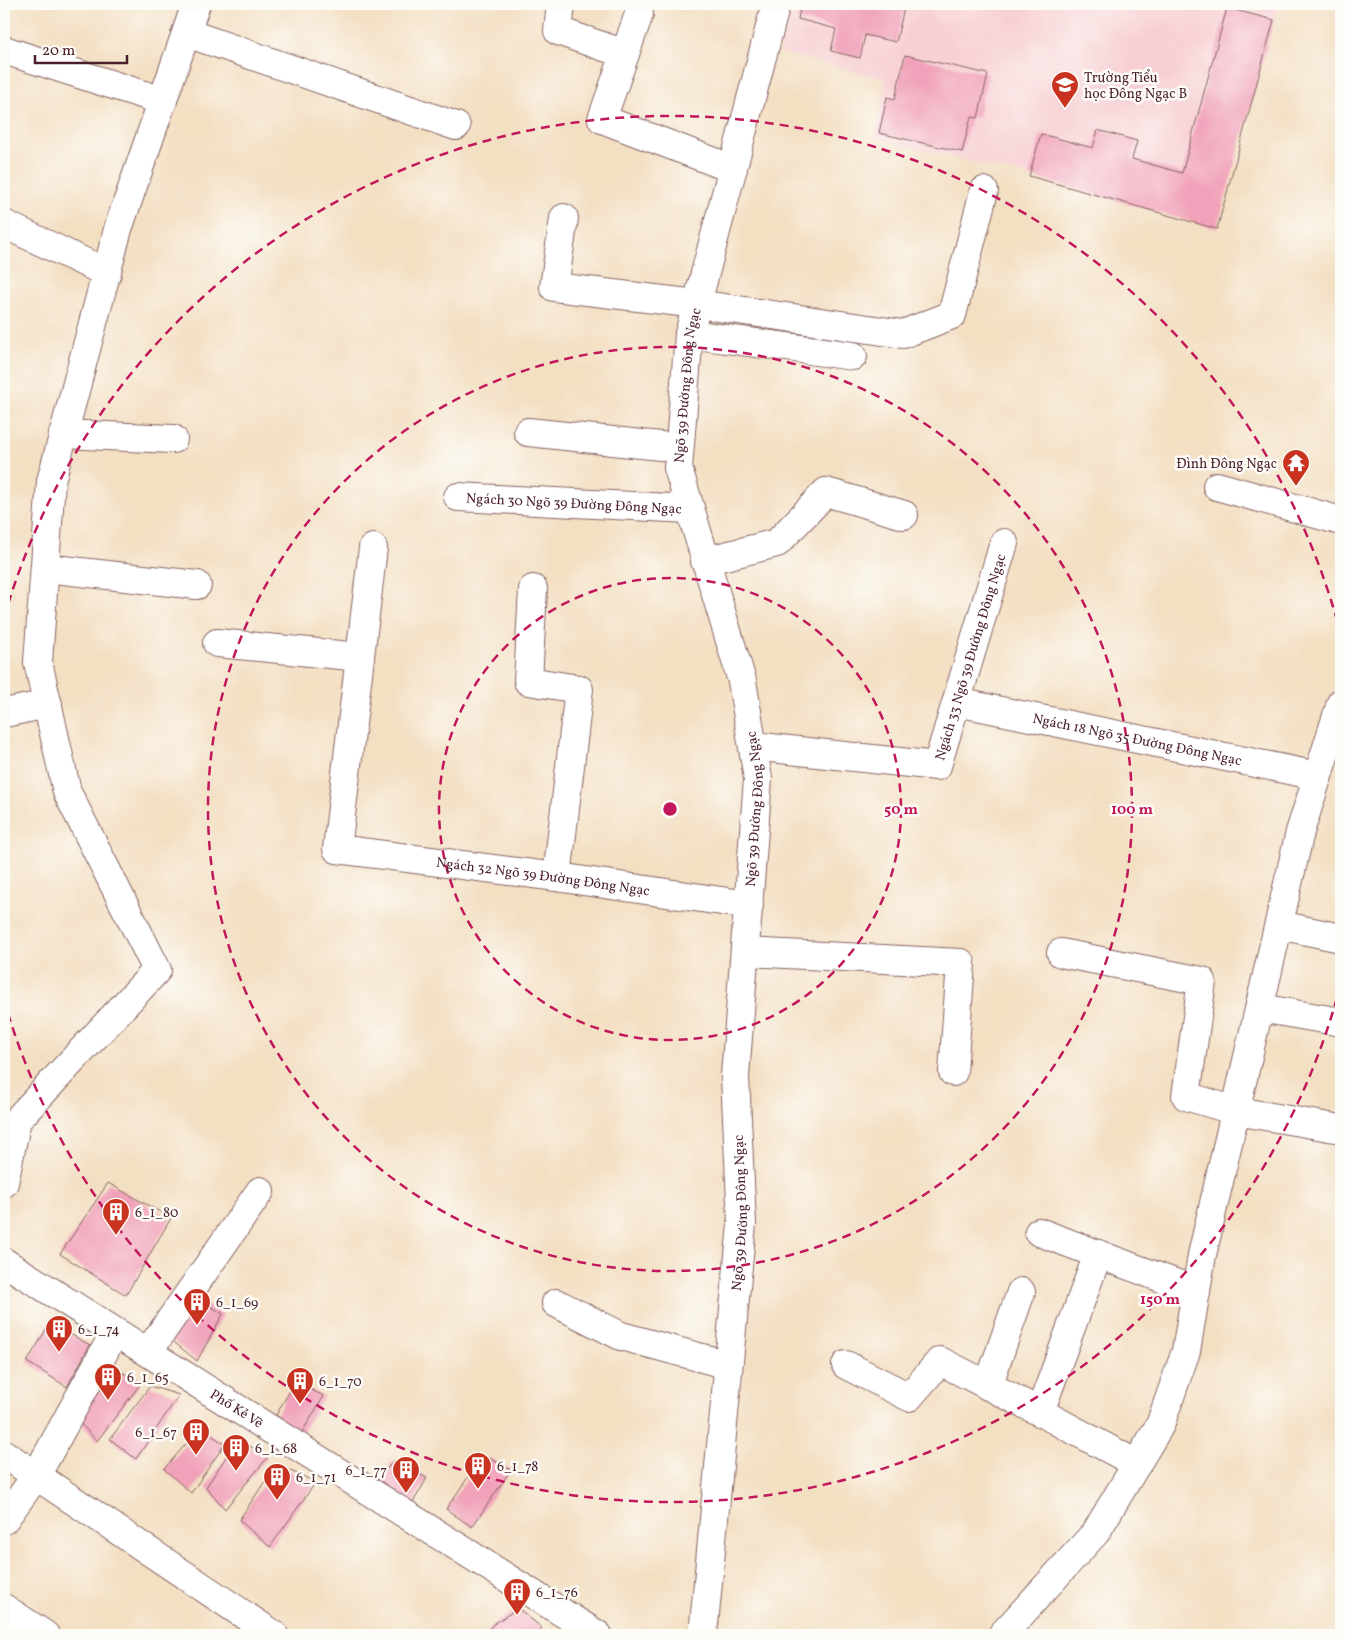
<svg xmlns="http://www.w3.org/2000/svg" width="1345" height="1639" font-family="Vollkorn,serif">
<style>
.built{fill:#f7cfd4}
.building{fill:#f1a2ba}
.lines{fill:none;stroke-linecap:round;stroke-linejoin:round}
.minor-casing{stroke:#856260;stroke-width:30}
.minor{stroke:#fff;stroke-width:28}
.ring{fill:none;stroke:#c2185b;stroke-width:2.5;stroke-dasharray:9 6}
.labels{text-anchor:middle;stroke-width:5;stroke-linejoin:round;paint-order:stroke}
.poi-label{font-size:14px;fill:#4a1f2b;stroke:#fdfcf7;text-anchor:start}
.street-label{font-size:14px;fill:#4a1f2b;stroke:#fdfcf7}
.centre{fill:#c2185b;stroke:#fdfcf7;stroke-width:2.5}
.ring-label{font-size:15px;text-anchor:middle;font-weight:bold;fill:#c2185b;stroke:#fdfcf7;stroke-width:5;stroke-linejoin:round;paint-order:stroke}
</style>
<rect width="100%" height="100%" fill="#fdfcf7"/>
<filter id="ink" filterUnits="userSpaceOnUse"><feTurbulence type="fractalNoise" baseFrequency=".02" numOctaves="2"/><feDisplacementMap in="SourceGraphic" scale="10" xChannelSelector="R" yChannelSelector="G"/><feConvolveMatrix kernelMatrix="1 2 1 2 8 2 1 2 1" color-interpolation-filters="sRGB"/></filter>
<filter id="wash" filterUnits="userSpaceOnUse"><feTurbulence type="fractalNoise" baseFrequency=".0096" numOctaves="4" result="noise"/><feDisplacementMap in="SourceGraphic" scale="20" xChannelSelector="R" yChannelSelector="G"/><feGaussianBlur stdDeviation="1.12" result="paint"/><feColorMatrix in="noise" values="0 0 0 0 0 0 0 0 0 0 0 0 0 0 0 0 0 1.4 0 .05"/><feComposite in="paint" operator="in"/></filter>
<g filter="url(#wash)">
<rect width="100%" height="100%" fill="#f3dfc2"/>
<path class="built" d="M792,4H1278L1217,229L1029,176L875,138L886,79L779,52Z"/>
<g id="blocks">
<path class="building" d="M801,4H905L896,42L865,35L860,58L831,51L836,29L798,19Z
M1227,8L1274,20L1217,229L1029,176L1041,134L1093,148L1098,130L1137,141L1132,159L1182,173Z
M905,55L988,74L978,118L971,117L962,152L879,133L887,97L895,99Z
M108,1183L171,1218L126,1295L60,1254Z
M197,1298L223,1314L197,1361L169,1338Z
M50,1323L90,1345L67,1387L27,1362Z
M109,1366L142,1382L97,1441L76,1419Z
M295,1382L324,1396L301,1434L276,1415Z
M150,1386L179,1395L136,1459L110,1439Z
M200,1428L225,1444L191,1493L164,1469Z
M238,1439L268,1457L225,1509L206,1487Z
M489,1458L511,1470L472,1527L446,1509L480,1460Z
M393,1461L427,1478L411,1506L376,1483Z
M276,1465L316,1482L270,1547L239,1520Z
M518,1608L542,1628L536,1635H485L492,1625Z"/>
</g>
</g>
<g filter="url(#ink)">
<use href="#blocks" fill-opacity="0" stroke="#856260" stroke-width="1"/>
<g class="lines">
<defs>
<g id="minor">
<path d="M561,4L558,31L625,54"/>
<path d="M639,14L602,119L733,169"/>
<path d="M187,33L456,126"/>
<path d="M4,50L163,101"/>
<path d="M564,218L554,287L697,304L903,334L952,315L984,191"/>
<path d="M4,224L107,273"/>
<path d="M689,334L853,356"/>
<path d="M528,432L679,448"/>
<path d="M63,434L173,439"/>
<path d="M1217,486L1341,521"/>
<path id="s1" d="M458,497L690,509"/>
<path id="s2" d="M373,548L337,849L557,877L749,905"/>
<path d="M705,561L777,543L826,492L904,515"/>
<path d="M45,568L197,585"/>
<path d="M533,589L528,681L579,689L557,877"/>
<path d="M217,643L360,657"/>
<path id="s3" d="M957,702L1318,776"/>
<path d="M4,713L48,704"/>
<path id="s4" d="M753,746L937,766L1004,543"/>
<path d="M1279,925L1341,938"/>
<path d="M745,952L961,963L953,1072"/>
<path d="M1061,953L1202,981L1186,1096L1236,1111L1341,1129"/>
<path d="M1260,1008L1341,1022"/>
<path d="M4,1183L17,1120L157,970L67,792L38,662L51,481L118,229L196,4"/>
<path d="M1039,1232L1196,1291"/>
<path id="s5" d="M4,1262L598,1635"/>
<path d="M556,1303L621,1336L728,1365"/>
<path d="M148,1352L260,1191"/>
<path d="M846,1365L909,1397L940,1361L1040,1412L1137,1464"/>
<path d="M988,1386L1021,1292"/>
<path d="M1040,1412L1098,1254"/>
<path d="M4,1454L274,1635"/>
<path d="M4,1520L36,1476L115,1332"/>
<path d="M4,1608L45,1635"/>
<path id="s6" d="M703,1635L742,1224L735,1076L758,779L742,681L678,468L689,334L776,4"/>
<path d="M1002,1635L1096,1532L1160,1425L1186,1351L1202,1255L1300,832L1341,703"/>
</g>
</defs>
<use href="#minor" class="minor-casing"/>
<use href="#minor" class="minor"/>
</g>
</g>
<g class="ring">
<circle cx="670" cy="809" r="231"/>
<circle cx="670" cy="809" r="462"/>
<path d="M1341 983A693 693 0 0 1 4 1000M4 618A693 693 0 0 1 1341 635"/>
</g>
<defs>
<symbol id="school-pin" viewBox="-11 -11 22 30"><path d="M0 17L-7.5 6A9.5 9.5 0 1 1 7.5 6Z" fill="#c8321e" stroke="#fdfcf7"/><path d="M0-5L7-2L0 1L-7-2ZM-4 1L0 2.5L4 1V4Q0 6-4 4Z" fill="#fff"/></symbol>
<symbol id="temple-pin" viewBox="-11 -11 22 30"><path d="M0 17L-7.5 6A9.5 9.5 0 1 1 7.5 6Z" fill="#c8321e" stroke="#fdfcf7"/><path d="M0-6L5-2H3V0L6.5 2.5H4V6H1.5V3h-3V6H-4V2.5H-6.5L-3 0V-2H-5Z" fill="#fff"/></symbol>
<symbol id="building-pin" viewBox="-11 -11 22 30"><path d="M0 17L-7.5 6A9.5 9.5 0 1 1 7.5 6Z" fill="#c8321e" stroke="#fdfcf7"/><path d="M-4-6H4V6H1V3H-1V6H-4ZM-2.5-4.3h1.7v1.8h-1.7ZM.8-4.3h1.7v1.8H.8ZM-2.5-1h1.7V.8h-1.7ZM.8-1h1.7V.8H.8Z" fill="#fff"/></symbol>
</defs>
<g fill-rule="evenodd">
<use href="#school-pin" x="1049" y="69" width="32" height="43"/>
<use href="#temple-pin" x="1280" y="447" width="32" height="43"/>
<use href="#building-pin" x="100" y="1196" width="32" height="43"/>
<use href="#building-pin" x="181" y="1286" width="32" height="43"/>
<use href="#building-pin" x="43" y="1313" width="32" height="43"/>
<use href="#building-pin" x="92" y="1361" width="32" height="43"/>
<use href="#building-pin" x="284" y="1365" width="32" height="43"/>
<use href="#building-pin" x="180" y="1416" width="32" height="43"/>
<use href="#building-pin" x="220" y="1432" width="32" height="43"/>
<use href="#building-pin" x="462" y="1450" width="32" height="43"/>
<use href="#building-pin" x="390" y="1454" width="32" height="43"/>
<use href="#building-pin" x="261" y="1461" width="32" height="43"/>
<use href="#building-pin" x="501" y="1576" width="32" height="43"/>
</g>
<g class="labels">
<g class="poi-label">
<text x="1084" y="82">Trường Tiểu<tspan x="1084" dy="16">học Đông Ngạc B</tspan></text>
<text x="1277" y="468" text-anchor="end">Đình Đông Ngạc</text>
<text x="135" y="1217">6_1_80</text>
<text x="216" y="1307">6_1_69</text>
<text x="78" y="1334">6_1_74</text>
<text x="127" y="1382">6_1_65</text>
<text x="319" y="1386">6_1_70</text>
<text x="177" y="1437" text-anchor="end">6_1_67</text>
<text x="255" y="1453">6_1_68</text>
<text x="497" y="1471">6_1_78</text>
<text x="387" y="1475" text-anchor="end">6_1_77</text>
<text x="296" y="1482">6_1_71</text>
<text x="536" y="1597">6_1_76</text>
</g>
<g class="street-label">
<text dy="5" stroke="none"><textPath href="#s6" startOffset="1264">Ngõ 39 Đường Đông Ngạc</textPath></text>
<text dy="5" stroke="none"><textPath href="#s1" startOffset="116">Ngách 30 Ngõ 39 Đường Đông Ngạc</textPath></text>
<text dy="5" stroke="none"><textPath href="#s4" startOffset="299">Ngách 33 Ngõ 39 Đường Đông Ngạc</textPath></text>
<text dy="5" stroke="none"><textPath href="#s3" startOffset="184">Ngách 18 Ngõ 35 Đường Đông Ngạc</textPath></text>
<text dy="5" stroke="none"><textPath href="#s6" startOffset="829">Ngõ 39 Đường Đông Ngạc</textPath></text>
<text dy="5" stroke="none"><textPath href="#s2" startOffset="511">Ngách 32 Ngõ 39 Đường Đông Ngạc</textPath></text>
<text dy="5" stroke="none"><textPath href="#s6" startOffset="424">Ngõ 39 Đường Đông Ngạc</textPath></text>
<text dy="5" stroke="none"><textPath href="#s5" startOffset="275">Phố Kẻ Vẽ</textPath></text>
</g>
</g>
<circle cx="670" cy="809" r="8" class="centre"/>
<g class="ring-label">
<text x="901" y="814">50 m</text>
<text x="1132" y="814">100 m</text>
<text x="1160" y="1304">150 m</text>
</g>
<rect width="1345" height="1639" fill="none" stroke="#fdfcf7" stroke-width="20"/>
<path d="M35 55v8h92v-8" fill="none" stroke="#4a1f2b" stroke-width="2.5"/>
<text x="42" y="55" font-size="15" fill="#4a1f2b" stroke="#fdfcf7" stroke-width="4" paint-order="stroke">20 m</text>
</svg>
